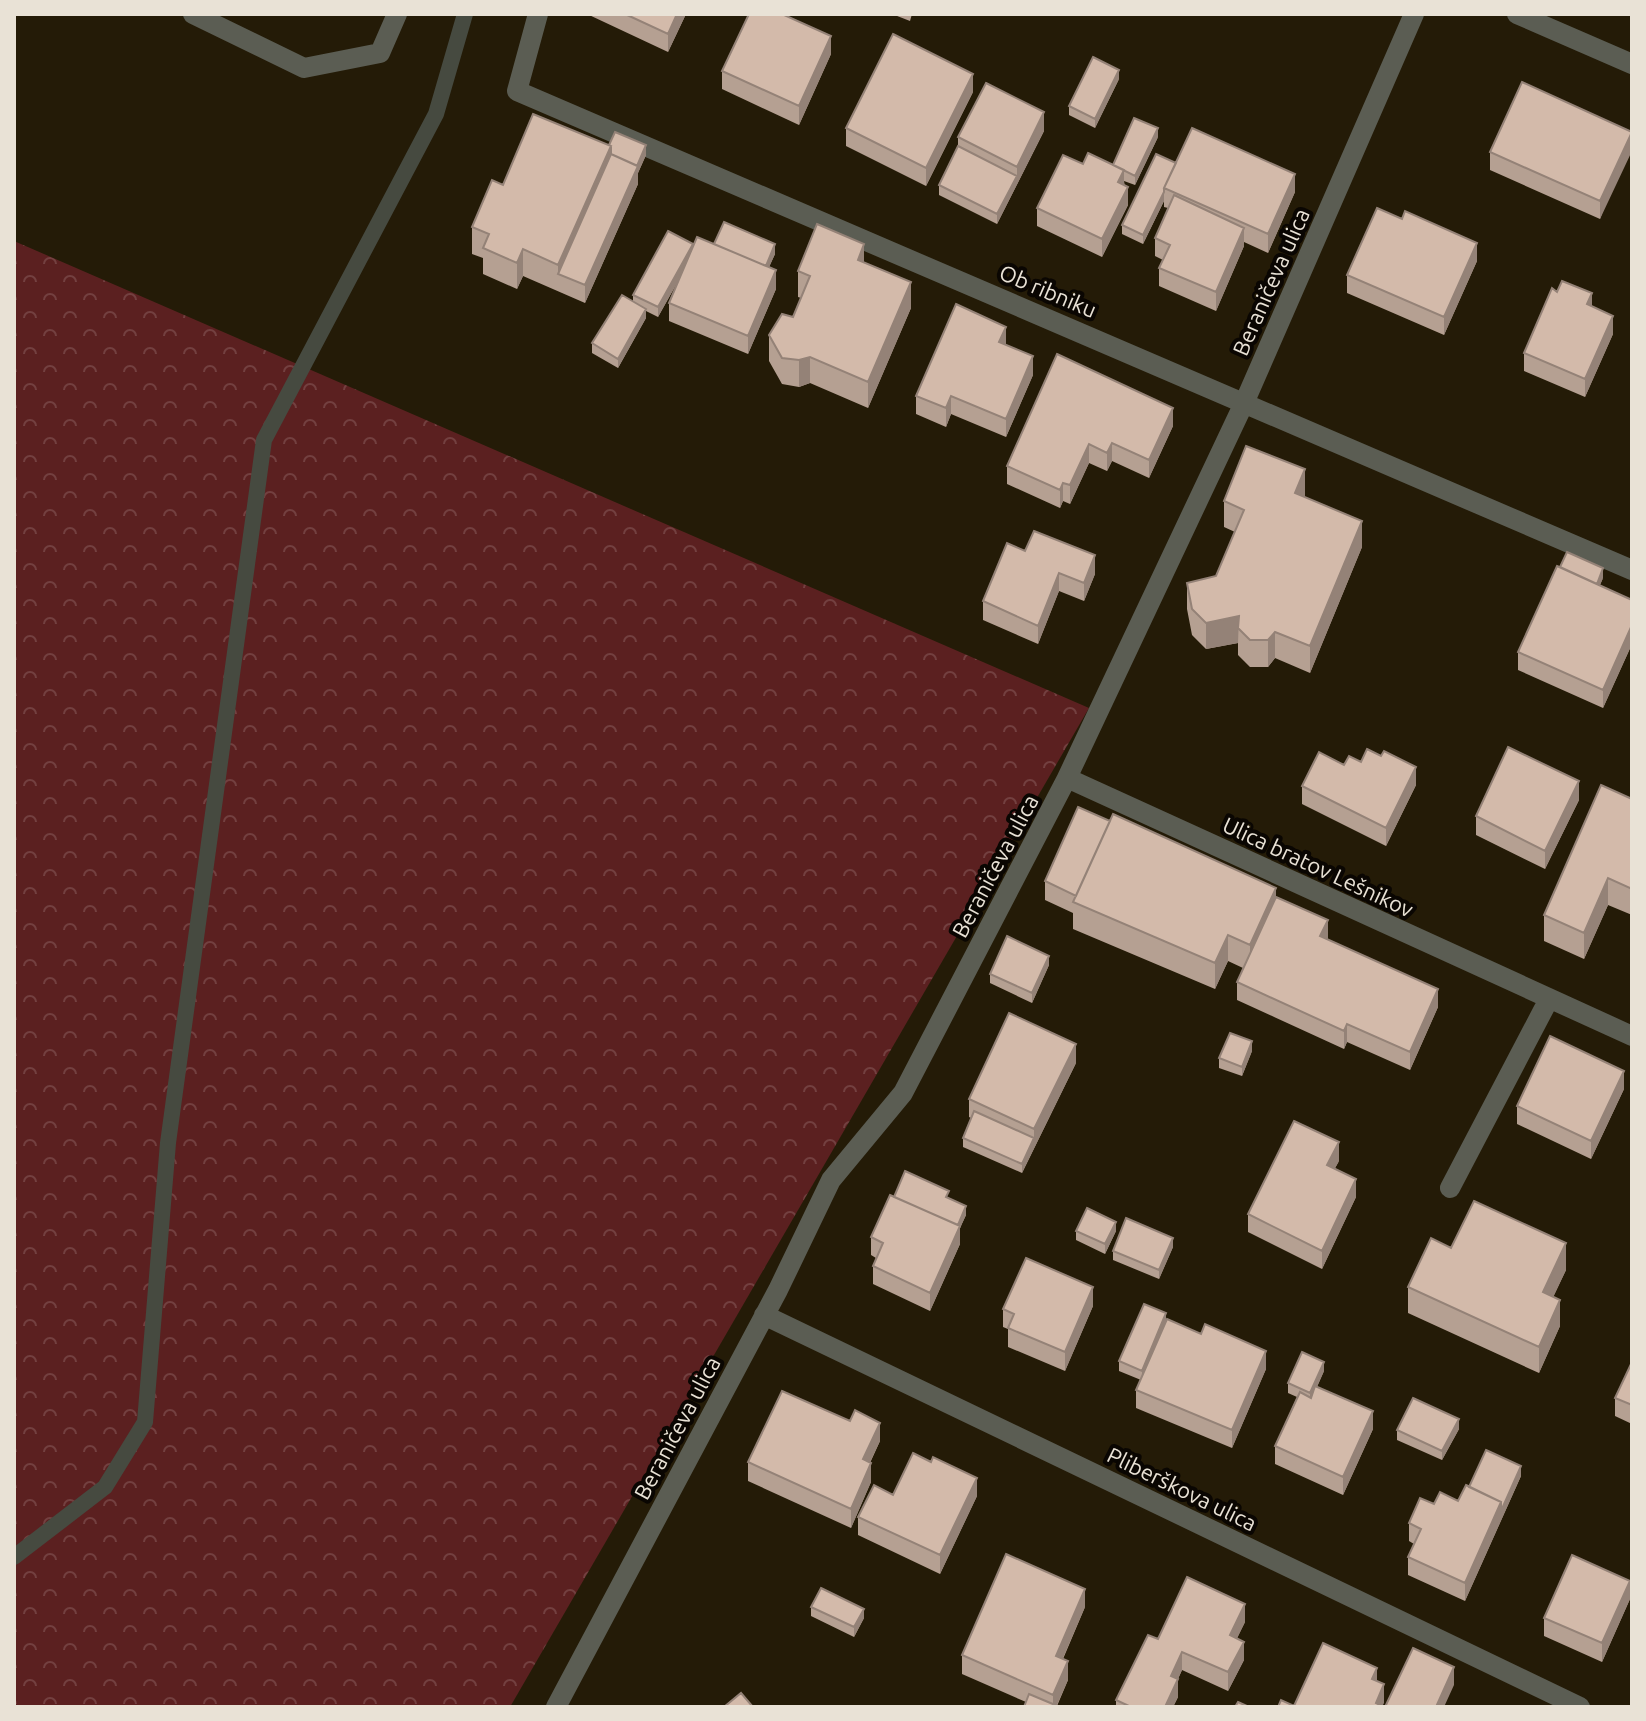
<svg xmlns="http://www.w3.org/2000/svg" width="1646" height="1721" font-family="Ubuntu,sans-serif">
<style>
.forest{fill:url(#forest-crowns)}
.lines{fill:none;stroke-linecap:round;stroke-linejoin:round}
.stream{stroke:#464a40;stroke-width:16}
.minor{stroke:#5b5d53;stroke-width:20}
.wall{fill:#b5a092}
.shaded-wall{fill:#948277}
.building{fill:#d3baaa;stroke:#948277;stroke-width:2}
.labels{text-anchor:middle;stroke-width:8;stroke-linejoin:round;paint-order:stroke}
.street-label{font-size:22px;fill:#e9e2d6;stroke:#0a0602}
</style>
<defs>
<pattern id="forest-crowns" width="20" height="18" patternUnits="userSpaceOnUse" patternTransform="scale(2)"><rect width="20" height="18" fill="#5b2020"/><path d="M2 6a3 3 0 1 1 6 0M12 15a3 3 0 1 1 6 0" fill="none" stroke="#734040"/></pattern>
</defs>
<rect width="100%" height="100%" fill="#241b07"/>
<path class="forest" d="M14,241L1089,708L510,1707H14Z"/>
<g class="lines">
<path class="stream" d="M14,1557L105,1487L145,1422L168,1143L264,440L436,114L465,14"/>
<path class="minor" d="M193,14L304,68L380,53L397,14
M538,14L517,91L1632,570
M1517,14L1632,64
M1067,778L1632,1036
M1450,1188L1549,999
M764,1315L1580,1707
M556,1707L778,1290L831,1180L903,1093L1067,778L1245,401L1414,14"/>
</g>
<path class="wall" d="M587,14H686L668,52Z
M892,14H912L910,21Z
M831,54L799,125L722,89V71Z
M1119,79L1095,128L1069,115V106Z
M973,92L926,186L846,146V128Z
M1044,131L997,224L939,195V185L958,146V137Z
M1632,132L1600,219L1490,170V152Z
M1158,137L1135,185L1124,181L1128,205L1102,257L1037,226V208L1083,164L1113,165Z
M609,145L646,155L638,173V184L585,303L523,276L517,289L483,274V258L472,254V227L503,185Z
M1176,163L1295,192L1268,253L1244,242V246L1216,311L1159,286V268L1163,260L1155,256V238L1168,208L1164,207V201L1143,244L1122,234V225Z
M714,244L775,254L769,267L776,289L748,354L669,321V303L681,276L658,317L646,311V318L618,368L592,353V343L633,301V295Z
M1477,261L1444,335L1347,293V275Z
M864,262L911,308L868,408L810,383L799,387L782,384L769,361V335L793,317L801,298L798,297V271Z
M1557,292L1592,306L1613,334L1585,397L1524,371V353Z
M1006,345L1033,375L1006,437L951,414L946,427L916,414V396Z
M1057,354L1173,426L1149,478L1112,461L1107,471L1089,463L1070,504L1063,501L1060,508L1007,484V466Z
M1305,496V497L1362,547L1310,673L1275,658L1268,667H1250L1238,655V643L1206,649L1192,635L1187,609V583L1216,576L1235,532L1224,527V501Z
M1025,551L1095,574L1084,601L1059,591L1038,644L983,620V601Z
M1603,578L1600,585L1632,600V644L1603,708L1518,670V652Z
M1361,762L1416,785L1386,846L1302,804V786L1344,765Z
M1632,799V915L1608,905L1584,959L1544,941V915Z
M1579,800L1545,869L1476,835V816Z
M1045,881L1276,897L1328,938L1327,939L1438,1007L1410,1070L1347,1042L1344,1049L1237,1000V982L1243,968L1228,961L1215,989L1073,929V913L1045,900Z
M1049,965L1032,1003L990,983V974Z
M1252,1051L1242,1076L1219,1068V1058Z
M1076,1063L1022,1173L963,1147V1138L971,1118L969,1117V1099Z
M1624,1089L1591,1159L1517,1124V1106Z
M1339,1161L1335,1168L1356,1197L1322,1269L1248,1232V1214Z
M894,1197L949,1198L966,1215L960,1228V1244L930,1311L873,1284V1266L876,1258L871,1255V1237Z
M1076,1231H1116L1105,1254L1076,1240Z
M1173,1247L1159,1279L1113,1260V1251Z
M1451,1248L1566,1270L1553,1297L1560,1326L1539,1373L1408,1313V1287Z
M1093,1306L1065,1371L1008,1347V1329L1003,1327V1309Z
M1166,1322L1266,1369L1232,1448L1136,1408V1390L1141,1380L1119,1371V1361Z
M1632,1362V1424L1615,1416V1398Z
M1324,1371L1317,1387L1373,1429L1343,1495L1275,1464V1446L1297,1397L1288,1393V1383Z
M1459,1429L1442,1460L1397,1440V1430Z
M1632,1429V1454L1630,1452V1434Z
M880,1441L870,1463L871,1482L851,1528L748,1481V1462Z
M1521,1476L1465,1601L1408,1575V1557L1414,1544L1409,1541V1523L1434,1504L1458,1501L1469,1487Z
M977,1496L940,1574L858,1535V1517Z
M1630,1599L1602,1662L1544,1636V1618Z
M811,1607L864,1618L854,1637L811,1616Z
M1085,1607L1063,1659L1068,1680L1057,1706L1026,1702L962,1674V1655Z
M1245,1622L1237,1638L1244,1660L1228,1691L1182,1670L1178,1679V1697L1173,1707H1116V1700L1158,1639Z"/>
<path class="shaded-wall" d="M677,14H686L668,52V34Z
M831,36V54L799,125V106Z
M1119,70V79L1095,128V119Z
M973,74V92L926,186V168Z
M1044,112V131L997,224V214L1017,176V167Z
M1158,128V137L1135,185V176Z
M1632,132V151L1600,219V201Z
M646,145V155L638,173V184L585,303V285Z
M611,146V172L558,274V265Z
M1124,170V189L1118,182Z
M1295,174V192L1268,253V234Z
M1128,187V205L1102,257V239Z
M1164,192V201L1143,244V235Z
M1244,228V246L1216,311V292Z
M1477,243V261L1444,335V317Z
M693,244V254L658,317V307Z
M775,244V254L762,283V273Z
M864,244V271L858,260Z
M523,249V276L517,289V263Z
M776,270V289L748,354V336Z
M911,282V308L868,408V382Z
M1592,293V312L1587,304Z
M646,309V318L618,368V359Z
M1613,316V334L1585,397V379Z
M1006,327V345L999,342Z
M1033,356V375L1006,437V419Z
M810,357V383L799,387V360Z
M951,396V414L946,427V408Z
M1173,408V426L1149,478V460Z
M1112,443V461L1107,471V453Z
M1089,444V463L1070,504V485Z
M1305,469V496L1295,520V493Z
M1063,483V501L1060,508V490Z
M1362,521V547L1310,673V646Z
M1095,555V574L1084,601V583Z
M1603,568V578L1593,601V592Z
M1059,573V591L1038,644V626Z
M1239,616L1238,643L1206,649V623Z
M1632,625V644L1603,708V690Z
M1275,632V658L1268,667V640Z
M1416,767V785L1386,846V828Z
M1579,781V800L1545,869V851Z
M1608,878V905L1584,959V933Z
M1276,888V915L1250,971V945Z
M1328,920V938L1320,954V936Z
M1228,935V961L1215,989V963Z
M1049,956V965L1032,1003V993Z
M1438,989V1007L1410,1070V1052Z
M1347,1024V1042L1344,1049V1031Z
M1252,1041V1051L1242,1076V1067Z
M1076,1044V1063L1022,1173V1164L1034,1138V1129Z
M1624,1071V1089L1591,1159V1141Z
M1339,1142V1161L1327,1183V1165Z
M1356,1179V1197L1322,1269V1251Z
M966,1206V1215L960,1228V1244L930,1311V1293Z
M1116,1222V1231L1105,1254V1244Z
M1173,1238V1247L1159,1279V1270Z
M1566,1243V1270L1543,1319V1292Z
M1093,1287V1306L1065,1371V1352Z
M1560,1300V1326L1539,1373V1347Z
M1166,1313V1323L1142,1380V1371Z
M1266,1351V1369L1232,1448V1430Z
M1324,1362V1371L1310,1402V1393Z
M1373,1411V1429L1343,1495V1477Z
M1459,1419V1429L1442,1460V1451Z
M880,1423V1441L863,1477V1459Z
M871,1463V1482L851,1528V1509Z
M1521,1466V1476L1465,1601V1583L1501,1502Z
M977,1478V1496L940,1574V1555Z
M1630,1581V1599L1602,1662V1643Z
M1085,1589V1607L1056,1674V1656Z
M1245,1604V1622L1230,1653V1635Z
M864,1609V1618L854,1637V1627Z
M1244,1642V1660L1228,1691V1672Z
M1182,1652V1670L1171,1694V1676Z
M1068,1661V1680L1056,1707H1053V1695Z
M1454,1667V1685L1444,1707H1436Z
M1377,1668V1686L1372,1679Z
M1178,1679V1697L1173,1707H1165Z
M1384,1684V1703L1382,1707L1376,1703Z"/>
<path class="building" d="M625,14H677L668,34Z
M749,14H782L831,36L799,106L722,71Z
M893,34L973,74L926,168L846,128Z
M1093,57L1119,70L1095,119L1069,106Z
M1522,82L1632,132L1600,201L1490,152Z
M986,83L1044,112L1017,167L958,137Z
M533,114L611,146L558,265L523,249L517,263L483,248L489,234L472,227L492,180L503,185Z
M1134,118L1158,128L1135,176L1113,165Z
M1192,128L1295,174L1268,234L1164,188Z
M615,132L646,145L637,166L611,154V146L609,145Z
M958,146L1017,176L997,214L939,185Z
M1088,153L1124,170L1118,182L1128,187L1102,239L1037,208L1063,155L1083,164Z
M611,154L638,166L585,285L558,274Z
M1156,154L1176,163L1164,188V192L1143,235L1122,225Z
M1174,195L1244,228L1216,292L1159,268L1170,245L1155,238Z
M1377,208L1402,219L1405,211L1477,243L1444,317L1347,275Z
M724,222L775,244L766,266L714,244Z
M817,224L864,244L858,260L911,282L868,382L810,357L799,360L782,358L769,335L782,314L793,317L810,276L798,271Z
M668,231L693,244L658,307L633,295Z
M697,237L776,270L748,336L669,303Z
M1562,281L1592,293L1587,304L1613,316L1585,379L1524,353L1552,288L1557,292Z
M622,295L646,309L618,359L592,343Z
M956,304L1006,327L999,342L1033,356L1006,419L951,396L946,408L916,396Z
M1057,354L1173,408L1149,460L1112,443L1107,453L1089,444L1070,485L1063,483L1060,490L1007,466Z
M1246,446L1305,469L1295,493L1362,521L1310,646L1275,632L1268,640H1250L1238,628L1239,616L1206,623L1192,609L1187,583L1216,576L1244,510L1224,501Z
M1034,531L1095,555L1084,583L1059,573L1038,626L983,601L1007,543L1025,551Z
M1567,552L1603,568L1597,584L1560,567Z
M1557,566L1632,600V625L1603,690L1518,652Z
M1508,747L1579,781L1545,851L1476,816Z
M1367,749L1381,756L1384,751L1416,767L1386,828L1302,786L1319,752L1344,765L1349,756L1361,762Z
M1601,785L1632,799V889L1608,878L1584,933L1544,915Z
M1078,807L1110,821L1076,896L1045,881Z
M1113,814L1276,888L1250,945L1228,935L1215,963L1073,902Z
M1276,897L1328,920L1320,936L1438,989L1410,1052L1347,1024L1344,1031L1237,982Z
M1007,936L1049,956L1032,993L990,974Z
M1009,1013L1076,1044L1034,1129L969,1099Z
M1230,1033L1252,1041L1242,1067L1219,1058Z
M1550,1036L1624,1071L1591,1141L1517,1106Z
M974,1111L1034,1138L1022,1164L963,1138Z
M1294,1121L1339,1142L1327,1165L1356,1179L1322,1251L1248,1214Z
M905,1171L949,1191L946,1197L966,1206L958,1225L894,1197Z
M890,1195L960,1226L930,1293L873,1266L883,1243L871,1237Z
M1474,1201L1566,1243L1543,1292L1560,1300L1539,1347L1408,1287L1431,1238L1451,1248Z
M1087,1208L1116,1222L1105,1244L1076,1231Z
M1126,1218L1173,1238L1159,1270L1113,1251Z
M1026,1258L1093,1287L1065,1352L1008,1328L1014,1314L1003,1309Z
M1144,1304L1166,1313L1142,1371L1119,1361Z
M1167,1319L1201,1334L1205,1324L1266,1351L1232,1430L1136,1390Z
M1302,1352L1324,1362L1310,1393L1288,1383Z
M1632,1362V1405L1615,1398Z
M1315,1386L1373,1411L1343,1477L1275,1446L1300,1392L1311,1398Z
M782,1391L850,1421L855,1410L880,1423L863,1459L871,1463L851,1509L748,1462Z
M1413,1398L1459,1419L1442,1451L1397,1430Z
M1486,1450L1521,1466L1501,1511V1502L1469,1487Z
M913,1453L931,1462L933,1457L977,1478L940,1555L858,1517L874,1485L893,1495Z
M1466,1485L1501,1502L1465,1583L1408,1557L1421,1529L1409,1523L1420,1498L1434,1504L1440,1492L1458,1501Z
M1006,1554L1085,1589L1056,1656L1068,1661L1053,1695L962,1655Z
M1572,1555L1630,1581L1602,1643L1544,1618Z
M1187,1577L1245,1604L1230,1635L1244,1642L1228,1672L1182,1652L1171,1676L1178,1679L1165,1707H1131L1116,1700L1148,1635L1158,1639Z
M821,1588L864,1609L854,1627L811,1607Z
M1323,1643L1377,1668L1372,1679L1384,1684L1376,1703L1384,1707H1278L1281,1700L1294,1706Z
M1413,1648L1454,1667L1436,1707H1385Z
M741,1693L753,1707H724Z
M1029,1694L1060,1707H1024Z
M1238,1702L1249,1707H1235Z"/>
<g class="labels">
<g class="street-label">
<text transform="translate(1271 282) rotate(-66)" y="8">Beraničeva ulica</text>
<text transform="translate(1048 291) rotate(23)" y="8">Ob ribniku</text>
<text transform="translate(995 866) rotate(-62)" y="8">Beraničeva ulica</text>
<text transform="translate(1318 867) rotate(25)" y="8">Ulica bratov Lešnikov</text>
<text transform="translate(677 1428) rotate(-62)" y="8">Beraničeva ulica</text>
<text transform="translate(1182 1489) rotate(26)" y="8">Pliberškova ulica</text>
</g>
</g>
<rect width="1646" height="1721" fill="none" stroke="#e9e2d6" stroke-width="32"/>
</svg>
